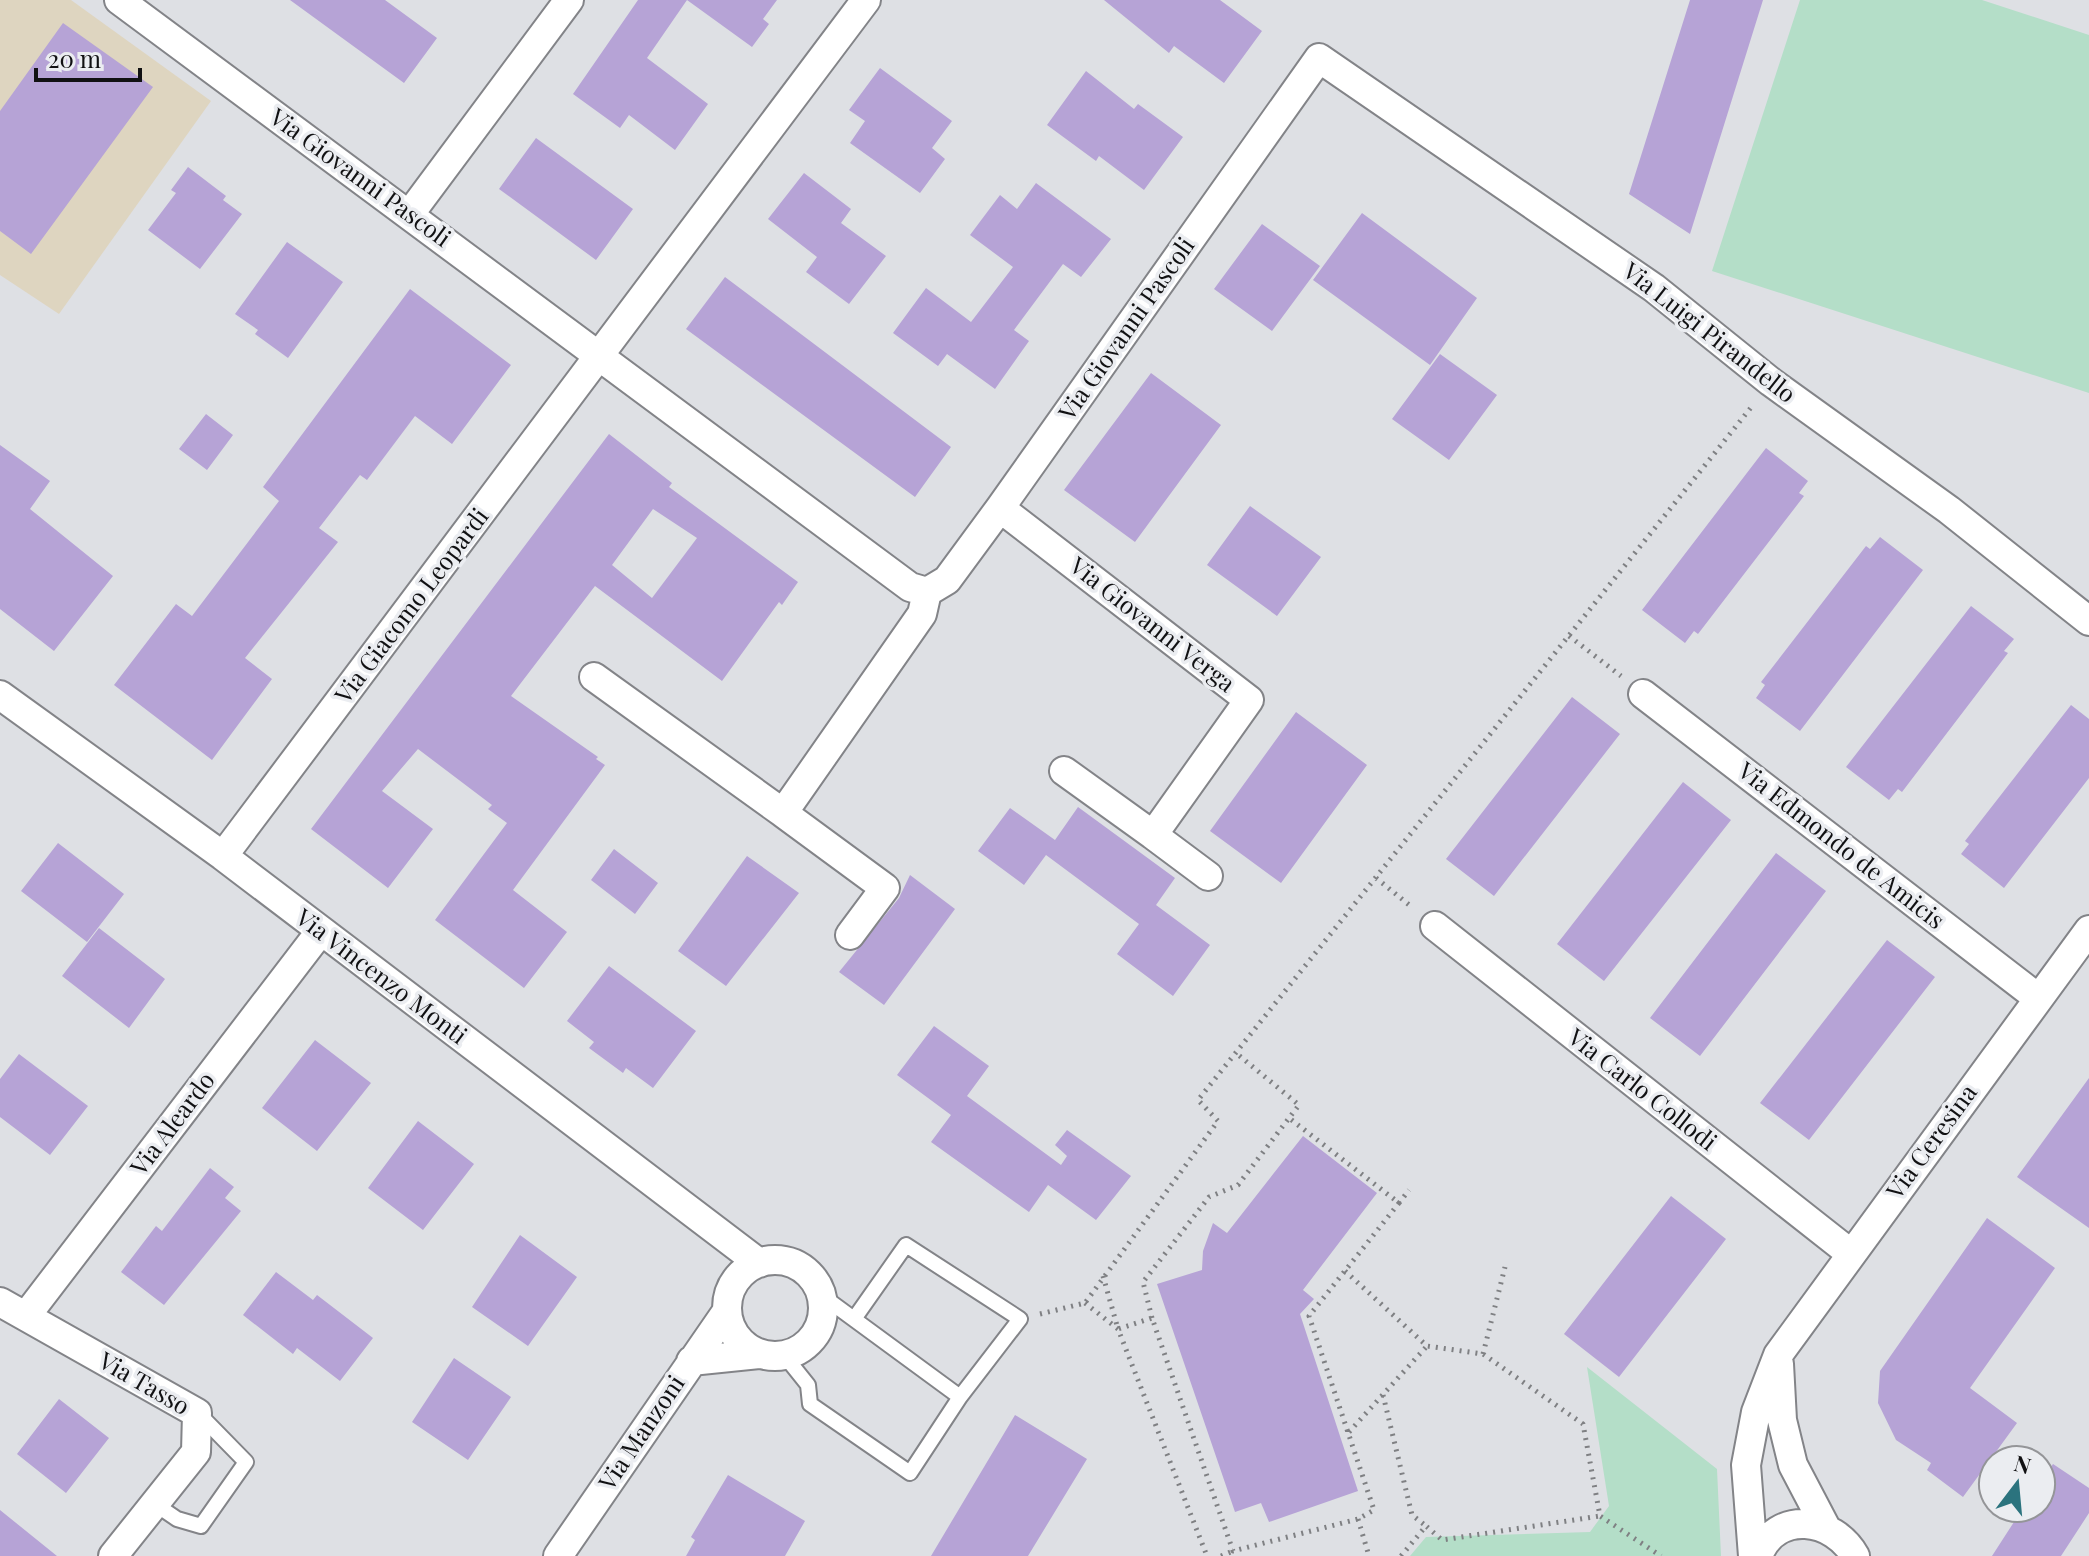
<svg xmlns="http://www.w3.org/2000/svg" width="2089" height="1556" font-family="'Playfair Display',serif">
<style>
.commercial{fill:#ded5c0}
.green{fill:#b4dec8}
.building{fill:#b6a3d6;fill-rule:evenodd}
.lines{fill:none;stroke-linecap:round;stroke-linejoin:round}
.lane-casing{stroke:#838488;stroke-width:18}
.street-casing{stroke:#838488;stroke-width:32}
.path{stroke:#7f8083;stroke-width:5;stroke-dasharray:2 6;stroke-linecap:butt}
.lane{stroke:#fff;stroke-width:14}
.street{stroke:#fff;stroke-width:28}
.labels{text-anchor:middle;stroke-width:7;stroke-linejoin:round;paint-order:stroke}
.street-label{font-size:24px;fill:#111113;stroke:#ebedf1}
</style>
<rect width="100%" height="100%" fill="#dee0e4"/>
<path class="commercial" d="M0,0H71L211,101L59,314L0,275Z"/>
<path class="green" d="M1800,0H1982L2089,35V393L1712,271Z
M1587,1367L1717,1469L1721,1556H1410L1426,1537L1590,1532L1609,1506Z"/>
<path class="building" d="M290,0H385L437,38L404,83Z
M638,0H777L763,19L769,24L752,47L687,0L647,58L708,104L675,150L629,115L620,128L573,94Z
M1104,0H1220L1262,31L1224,83L1174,46L1169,53Z
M1690,0H1763L1690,234L1629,194Z
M63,23L153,87L31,254L0,231V111Z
M880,68L952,121L932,148L945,159L920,193L850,143L865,121L849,110Z
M1086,71L1134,109L1138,104L1183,137L1144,190L1099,156L1096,161L1047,125Z
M536,138L633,209L596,260L499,189Z
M188,167L226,196L223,200L242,214L200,269L148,230L176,193L171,190Z
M804,173L851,209L841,223L886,256L849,304L806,272L817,257L768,219Z
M1036,183L1111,239L1081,277L1063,264L1014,330L1029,341L995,389L947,354L938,366L893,333L926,288L971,322L1013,267L970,235L1000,195L1017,209Z
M1362,213L1477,298L1430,365L1313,280Z
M1262,224L1320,266L1272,331L1214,289Z
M287,242L343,282L288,358L255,334L258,330L235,314Z
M725,277L951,447L915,497L686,329Z
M410,289L511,365L452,444L415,416L367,480L360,475L319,528L338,542L245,658L272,679L212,760L114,685L176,604L192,616L279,501L263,487Z
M1440,354L1497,395L1449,460L1392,419Z
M1151,373L1221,425L1135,542L1064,490Z
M206,414L233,435L207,470L179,449Z
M609,434L672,483L669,487L798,582L782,605L779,602L722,681L595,586L511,696L598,757L596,759L605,765L513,890L567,932L524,988L435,920L507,823L488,809L492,805L418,749L382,791L433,829L388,888L311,829ZM653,509L697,538L652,598L612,565Z
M0,445L50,481L30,509L113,576L54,651L0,609Z
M1766,448L1808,481L1799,493L1804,496L1698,634L1694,631L1685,643L1642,610Z
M1250,506L1321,557L1277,616L1207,565Z
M1880,537L1923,570L1800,731L1756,698L1765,685L1761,682L1866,546L1870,549Z
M1971,606L2014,639L2004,651L2008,653L1902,792L1898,789L1889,800L1846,767Z
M1572,697L1620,734L1494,896L1446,859Z
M2071,705L2089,719V778L2004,888L1961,854L1969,844L1965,841Z
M1296,712L1367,765L1281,883L1210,831Z
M1683,782L1731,820L1604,981L1557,944Z
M1078,807L1175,878L1156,905L1210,945L1173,996L1117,954L1139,924L1046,855L1024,885L978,851L1010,808L1055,840Z
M58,843L124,894L87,942L21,891Z
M614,849L658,883L635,914L591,880Z
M1776,853L1826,891L1700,1056L1650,1018Z
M747,856L799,893L726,986L678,951Z
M910,875L955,909L884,1005L839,972L899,898Z
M99,928L165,979L129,1028L62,976Z
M1887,940L1935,977L1809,1140L1760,1103Z
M609,966L696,1031L653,1088L626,1068L623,1073L589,1048L594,1042L567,1021Z
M934,1026L989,1066L967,1096L1061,1165L1067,1156L1055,1145L1067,1130L1131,1176L1096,1220L1048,1185L1029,1212L931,1142L951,1115L897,1075Z
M315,1040L371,1083L317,1151L262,1108Z
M19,1054L88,1106L50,1155L0,1117V1079Z
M2089,1078V1228L2017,1177Z
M418,1121L474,1164L423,1230L368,1188Z
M1303,1136L1377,1193L1303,1290L1314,1299L1300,1314L1358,1491L1269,1522L1261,1503L1235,1512L1157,1284L1202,1270L1203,1251L1213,1223L1227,1233Z
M210,1168L234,1187L225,1198L241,1211L164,1305L121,1272L156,1226L162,1231Z
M1671,1196L1726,1239L1619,1377L1564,1334Z
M1987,1218L2055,1268L1970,1388L2017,1423L1963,1497L1927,1470L1931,1463L1896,1440L1878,1403L1880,1371Z
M520,1235L577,1277L528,1346L472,1307Z
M276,1272L313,1300L317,1295L373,1338L340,1381L297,1348L293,1354L243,1315Z
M454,1358L511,1397L468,1460L412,1422Z
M59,1399L109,1438L66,1493L17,1454Z
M1015,1415L1087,1459L1028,1556H931Z
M2053,1464L2089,1488V1513L2061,1556H1992L2023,1508H2041V1481Z
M728,1475L805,1521L785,1556H686L695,1540L691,1537Z
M0,1510L57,1556H0Z"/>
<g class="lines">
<defs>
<path id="lane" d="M854,1319L906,1245L1020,1319L960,1397
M784,1355L808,1385L810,1404L910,1473L960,1397L821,1295
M155,1504L177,1519L201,1526L246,1462L198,1413"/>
<path id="street" d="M119,0L910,587L927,592
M409,215L569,0
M1000,508L1249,700L1153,835L1064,771
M594,677L783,813
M1643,694L2038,998
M0,695L223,856L759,1263
M1153,835L1208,876
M223,856L866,0
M1435,926L1850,1253
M850,935L885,888L783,813L922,614L927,592L947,580L1000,508L1319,58L1654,288L1771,382L1949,510L2089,621
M727 1308a48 48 0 1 1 96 0a48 48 0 1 1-96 0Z
M0,1302L197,1413L196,1452L113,1556
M26,1316L320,932
M691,1361L759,1354
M1779,1364L1782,1420L1793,1465L1825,1526
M558,1556L727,1311
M1753,1556L1746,1465L1756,1412L1778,1355L2089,930
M1758,1556C1776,1509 1834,1518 1855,1556"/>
</defs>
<use href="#lane" class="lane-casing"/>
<use href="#street" class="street-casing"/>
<path class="path" d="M1569,636L1621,676
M1376,878L1413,908
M1399,1203L1409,1190
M1345,1271L1427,1346L1483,1354L1583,1424L1600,1516L1661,1556
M1103,1276L1118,1329L1152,1318L1233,1551L1358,1519L1374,1510L1309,1316L1399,1203L1289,1118
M1085,1303L1118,1329L1207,1556
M1040,1314L1085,1303L1218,1121L1198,1100L1753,405
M1152,1318L1143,1282L1209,1197L1238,1185L1299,1105L1236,1053
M1483,1354L1505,1267
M1383,1395L1412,1515L1426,1526
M1349,1432L1427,1346
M1358,1519L1369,1556
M1221,1556L1233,1551
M1401,1556L1426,1526L1442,1540L1600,1516"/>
<use href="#lane" class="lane"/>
<use href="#street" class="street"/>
</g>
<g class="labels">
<g class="street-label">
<text transform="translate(360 178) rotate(36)" y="8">Via Giovanni Pascoli</text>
<text transform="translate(1127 329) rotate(-55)" y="8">Via Giovanni Pascoli</text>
<text transform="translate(1709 333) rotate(38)" y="8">Via Luigi Pirandello</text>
<text transform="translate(412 606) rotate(-53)" y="8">Via Giacomo Leopardi</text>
<text transform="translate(1152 625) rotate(38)" y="8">Via Giovanni Verga</text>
<text transform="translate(1841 846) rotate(38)" y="8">Via Edmondo de Amicis</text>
<text transform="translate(381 977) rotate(37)" y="8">Via Vincenzo Monti</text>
<text transform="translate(1642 1090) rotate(38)" y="8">Via Carlo Collodi</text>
<text transform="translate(173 1124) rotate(-53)" y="8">Via Aleardo</text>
<text transform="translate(1932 1142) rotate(-54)" y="8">Via Ceresina</text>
<text transform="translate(144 1384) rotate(30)" y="8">Via Tasso</text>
<text transform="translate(642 1433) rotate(-56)" y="8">Via Manzoni</text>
</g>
</g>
<g transform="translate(2017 1484) rotate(16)"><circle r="38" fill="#ebedf1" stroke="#949598" stroke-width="2"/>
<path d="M0-6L14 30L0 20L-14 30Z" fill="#2b737e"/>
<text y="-12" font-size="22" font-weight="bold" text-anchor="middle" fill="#111113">N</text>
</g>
<path d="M36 68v12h104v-12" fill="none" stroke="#111113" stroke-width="4"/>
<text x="48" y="68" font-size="24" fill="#111113" stroke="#ebedf1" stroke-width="6" paint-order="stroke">20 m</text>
</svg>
